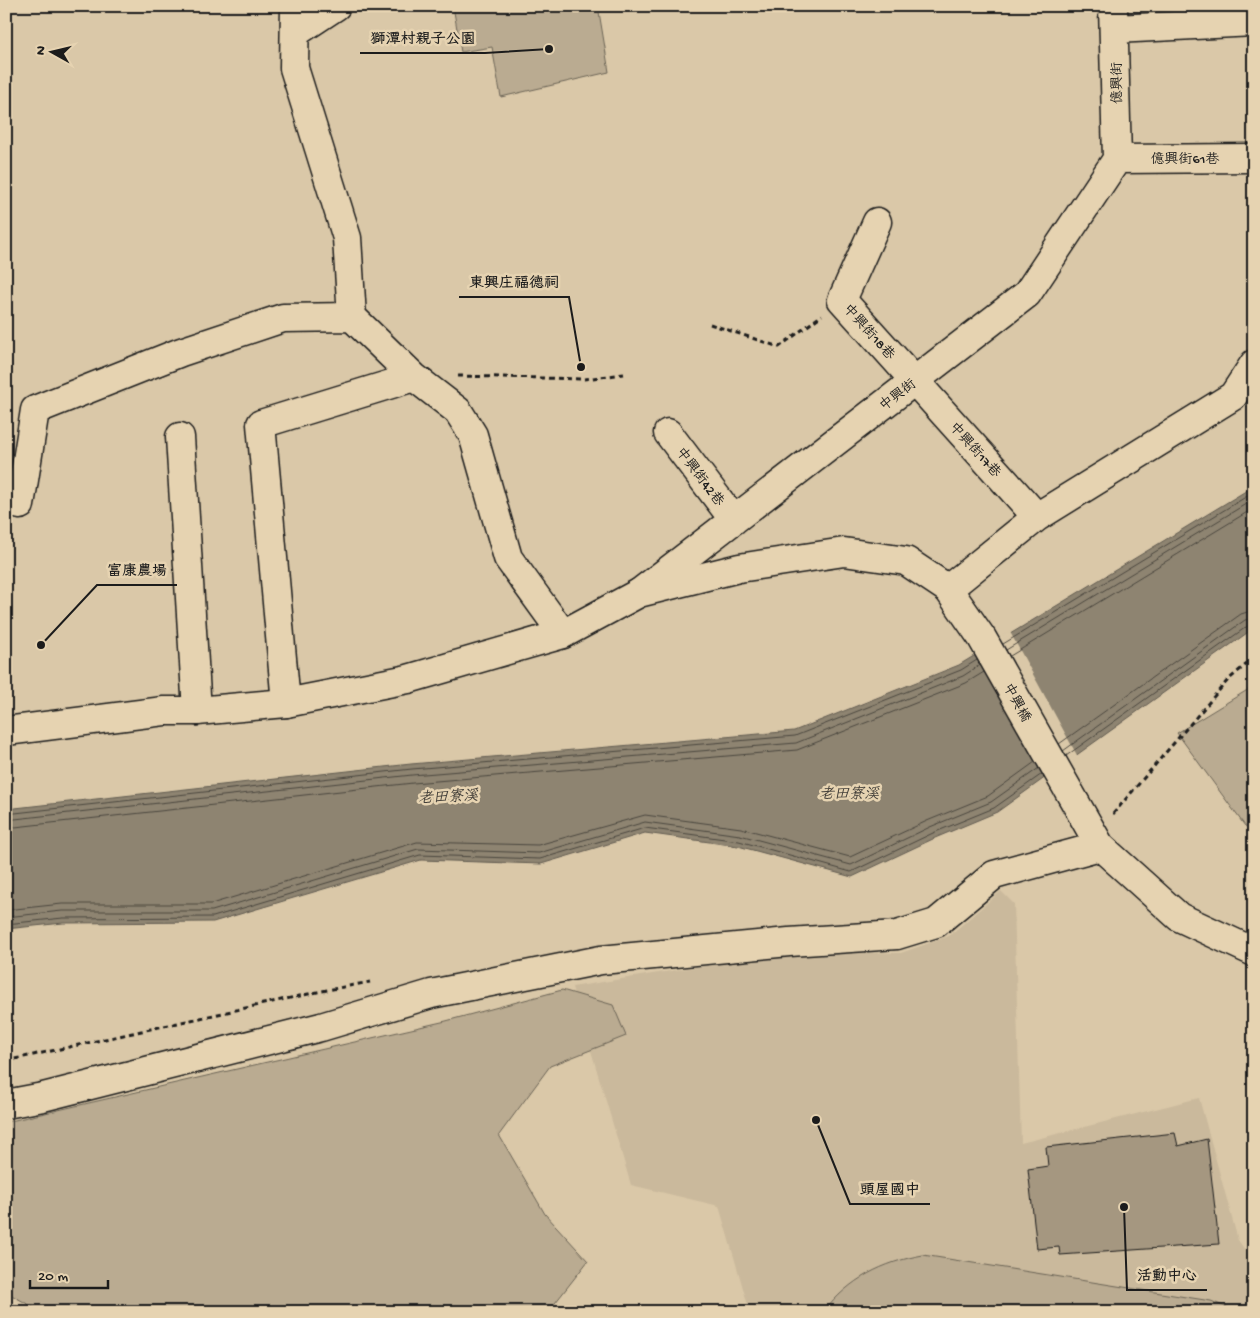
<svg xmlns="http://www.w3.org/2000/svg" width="1260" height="1318" font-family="'Gochi Hand','LXGW WenKai TC',sans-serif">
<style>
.built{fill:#cab99c}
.green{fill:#baab91;stroke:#6b6456}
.water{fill:#8e8471;stroke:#605a4f}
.pier{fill:#dac8a8}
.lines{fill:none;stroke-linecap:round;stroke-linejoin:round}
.shore{stroke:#4a463e;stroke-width:1}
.building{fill:#a59780;stroke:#1c1c1c}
.minor-casing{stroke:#1c1c1c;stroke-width:31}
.major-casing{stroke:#1c1c1c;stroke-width:31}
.path{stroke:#1c1c1c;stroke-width:3;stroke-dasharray:5 4;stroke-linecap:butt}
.minor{stroke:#e6d3b1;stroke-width:28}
.major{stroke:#e6d3b1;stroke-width:28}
.labels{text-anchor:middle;stroke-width:5;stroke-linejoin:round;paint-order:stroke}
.street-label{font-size:14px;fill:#1c1c1c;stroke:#e6d3b1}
.water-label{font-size:15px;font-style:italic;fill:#44403a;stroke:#e6d3b1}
.leader{fill:none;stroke:#1c1c1c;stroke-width:2}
.callout-dot{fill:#1c1c1c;stroke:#e6d3b1;stroke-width:2}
.callout-label{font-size:15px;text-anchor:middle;font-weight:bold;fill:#1c1c1c;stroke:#e6d3b1;stroke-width:5;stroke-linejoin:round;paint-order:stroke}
</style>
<rect width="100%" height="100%" fill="#dac8a8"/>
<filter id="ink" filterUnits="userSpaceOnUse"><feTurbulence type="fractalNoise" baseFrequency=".02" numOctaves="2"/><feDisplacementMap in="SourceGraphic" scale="10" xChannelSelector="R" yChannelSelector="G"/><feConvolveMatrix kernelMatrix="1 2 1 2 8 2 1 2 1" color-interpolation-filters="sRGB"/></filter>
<g filter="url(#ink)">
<path class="built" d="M1001,891L1014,904L1021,1143L1199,1098L1238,1240L1254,1263V1312H750L719,1206L631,1185L572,987L795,951L901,953L949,936Z"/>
<path class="green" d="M453,6H598L609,72L501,97L492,47L461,52Z
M1254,686V829L1245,826L1177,733Z
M562,990L613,1005L626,1036L550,1066L499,1135L545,1214L588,1261L548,1312H42L6,1292V1122L446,1021Z
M923,1255L1211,1301L1238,1312H824C849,1279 883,1262 923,1255Z"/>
<path class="water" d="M1254,486V628L997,812L935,838L852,877L738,846L645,833L541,864L421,860L213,922L63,923L6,929V809L411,764L794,731L959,665Z"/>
<path class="pier" d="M1010,632L1078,757L1049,778L975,653Z"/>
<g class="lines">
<path class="shore" d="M1003,644L1254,492
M1006,650L1254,499
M1010,656L1254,508
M1059,744L1241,614L1254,610
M1063,751L1245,620L1254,618
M1066,756L1249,625L1254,624
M6,814L412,769L795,736L961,670L977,660
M6,820L412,775L796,743L963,676L980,665
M6,828L413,783L797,750L966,683L984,672
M6,910L62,904H211L417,842L538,845L645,815L741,828L850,857L927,821L988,796L1035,762
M6,917L62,911H212L418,849L539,853L645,822L740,835L851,865L930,827L991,802L1039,768
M6,924L63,918L213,917L420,855L540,859L645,828L739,841L851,872L933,833L994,808L1042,774"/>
</g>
<path class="building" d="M1175,1133L1178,1146L1207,1139L1219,1244L1060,1255L1059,1247L1037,1249L1028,1169L1048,1166L1046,1147Z"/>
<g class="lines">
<defs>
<path id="minor" d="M295,6L294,68L347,238L352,317L414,377L458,411L473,435L508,558L563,634
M1113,6L1117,159
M1115,29L1254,22
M295,33L336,6
M1117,159L1254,158
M877,222L842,300L1037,517
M668,433L734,520
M180,437L197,711
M20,505L35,410L181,352L283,318L352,317
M948,589L1037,517L1233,396L1254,364
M639,593L1027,294L1117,159
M286,703L261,424L414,377
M6,1104L43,1097L321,1027L431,994L601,960L789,942L897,935L936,923L994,875L1100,846"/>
<path id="major" d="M6,731L164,711H197L286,703L408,679L563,634L639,593L739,568L844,552L906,561L948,589L982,638L1100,846L1179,917L1254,952"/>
</defs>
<use href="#minor" class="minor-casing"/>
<use href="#major" class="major-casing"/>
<path class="path" d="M710,324L779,347L822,315
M458,376L584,379L624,374
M1113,814L1228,680L1254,658
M6,1061L322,991L370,982"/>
<use href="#minor" class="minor"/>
<use href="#major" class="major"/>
</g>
</g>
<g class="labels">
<g class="street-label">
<text transform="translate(1116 83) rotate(-91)" y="5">億興街</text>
<text x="1185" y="163">億興街61巷</text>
<text transform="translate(870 331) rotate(48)" y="5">中興街18巷</text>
<text transform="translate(897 394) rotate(-38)" y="5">中興街</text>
<text transform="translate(976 449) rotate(48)" y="5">中興街17巷</text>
<text transform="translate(701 476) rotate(53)" y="5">中興街42巷</text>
<text transform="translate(1018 702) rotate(61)" y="5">中興橋</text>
</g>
<g class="water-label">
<text x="849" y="798">老田寮溪</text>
<text transform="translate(448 796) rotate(-3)" y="5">老田寮溪</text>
</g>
</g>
<path class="leader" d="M549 49L485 53H360M581 367L569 297H459M41 645L97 585H177M816 1120L850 1204H930M1124 1207L1127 1290H1207"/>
<g class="callout-dot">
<circle cx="549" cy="49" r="5"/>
<circle cx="581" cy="367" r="5"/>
<circle cx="41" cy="645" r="5"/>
<circle cx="816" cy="1120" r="5"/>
<circle cx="1124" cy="1207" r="5"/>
</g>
<g class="callout-label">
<text x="423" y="43">獅潭村親子公園</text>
<text x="514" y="287">東興庄福德祠</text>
<text x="137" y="575">富康農場</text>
<text x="890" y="1194">頭屋國中</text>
<text x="1167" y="1280">活動中心</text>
</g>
<rect width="1260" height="1318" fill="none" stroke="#e6d3b1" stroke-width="25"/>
<rect x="12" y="12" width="1235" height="1293" fill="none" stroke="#1c1c1c" stroke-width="2" filter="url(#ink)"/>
<g transform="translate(52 52) rotate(278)" stroke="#e6d3b1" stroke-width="4" paint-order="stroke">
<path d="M0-4L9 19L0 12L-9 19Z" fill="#1c1c1c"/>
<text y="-8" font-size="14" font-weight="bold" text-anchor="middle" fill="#1c1c1c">N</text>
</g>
<path d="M30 1280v8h78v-8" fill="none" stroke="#1c1c1c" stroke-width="2.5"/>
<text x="38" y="1280" font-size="15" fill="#1c1c1c" stroke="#e6d3b1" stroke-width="4" paint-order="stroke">20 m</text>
</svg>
